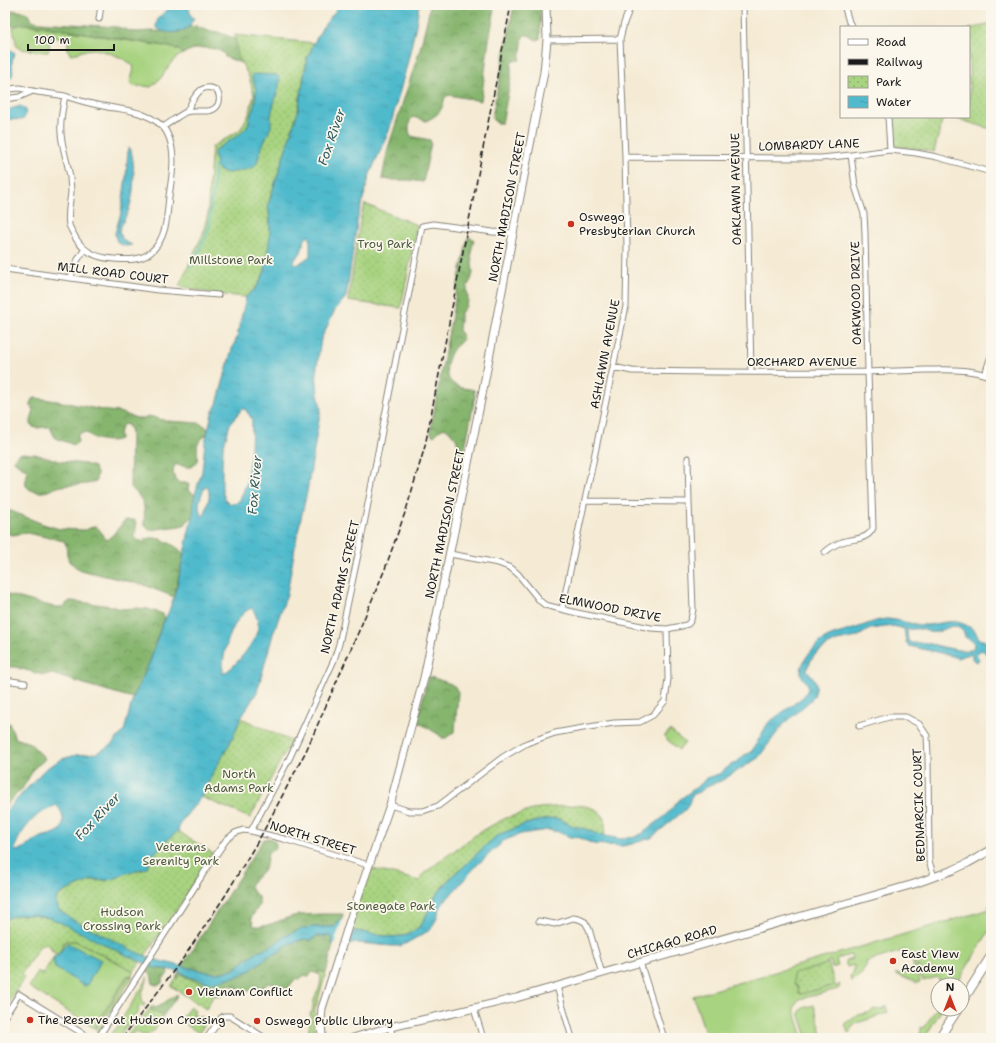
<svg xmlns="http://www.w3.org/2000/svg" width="996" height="1043" font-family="'Shantell Sans',sans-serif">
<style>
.grass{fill:#a8d380;stroke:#62784e}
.forest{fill:url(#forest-crowns);stroke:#516845}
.park{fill:url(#park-dots);stroke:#62784e}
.water{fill:url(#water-ripples);stroke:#366b74;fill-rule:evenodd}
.pier{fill:#f5ebd5}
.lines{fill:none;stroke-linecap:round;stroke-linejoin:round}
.stream{stroke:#50bacc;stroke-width:1.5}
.street-casing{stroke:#888478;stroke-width:7}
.secondary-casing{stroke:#888478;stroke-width:9}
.primary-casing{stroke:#888478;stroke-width:10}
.street{stroke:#fff;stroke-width:5}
.secondary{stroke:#fff;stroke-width:7}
.primary{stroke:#fff;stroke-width:8}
.rail{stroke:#1c1c1c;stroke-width:1.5;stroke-dasharray:6 3;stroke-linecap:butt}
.poi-dot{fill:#c8321e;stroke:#fbf7ec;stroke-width:1.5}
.labels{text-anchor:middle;stroke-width:3.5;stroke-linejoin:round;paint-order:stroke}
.street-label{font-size:12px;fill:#1c1c1c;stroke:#fbf7ec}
.poi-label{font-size:12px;fill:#1c1c1c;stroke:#fbf7ec;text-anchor:start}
.park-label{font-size:12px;fill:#4d5c3f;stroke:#fbf7ec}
.water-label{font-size:13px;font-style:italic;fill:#315b62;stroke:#fbf7ec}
</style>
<defs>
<pattern id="forest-crowns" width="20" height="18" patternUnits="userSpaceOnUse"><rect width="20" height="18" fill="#86b56e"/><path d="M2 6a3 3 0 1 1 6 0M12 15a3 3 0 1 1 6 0" fill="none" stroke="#6d925a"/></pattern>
<pattern id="park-dots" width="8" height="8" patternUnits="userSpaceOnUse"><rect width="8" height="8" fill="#a8d380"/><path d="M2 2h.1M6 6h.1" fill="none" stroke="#90b56e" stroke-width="1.8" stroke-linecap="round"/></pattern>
<pattern id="water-ripples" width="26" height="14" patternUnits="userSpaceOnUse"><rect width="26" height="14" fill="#50bacc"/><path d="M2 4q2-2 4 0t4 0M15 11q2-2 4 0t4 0" fill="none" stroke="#459faf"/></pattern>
</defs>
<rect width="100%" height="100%" fill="#fbf7ec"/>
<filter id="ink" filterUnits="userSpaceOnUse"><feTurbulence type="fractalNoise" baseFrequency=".025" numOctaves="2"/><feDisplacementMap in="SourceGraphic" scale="8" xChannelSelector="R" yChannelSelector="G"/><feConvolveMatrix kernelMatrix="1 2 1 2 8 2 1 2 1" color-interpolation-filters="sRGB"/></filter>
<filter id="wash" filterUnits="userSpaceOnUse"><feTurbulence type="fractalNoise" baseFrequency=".012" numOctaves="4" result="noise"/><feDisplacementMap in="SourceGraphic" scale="16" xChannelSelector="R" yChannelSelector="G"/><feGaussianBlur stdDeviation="0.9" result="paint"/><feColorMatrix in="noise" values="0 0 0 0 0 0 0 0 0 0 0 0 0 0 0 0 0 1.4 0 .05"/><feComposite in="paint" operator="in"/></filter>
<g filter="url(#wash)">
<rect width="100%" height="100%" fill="#f5ebd5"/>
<path class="grass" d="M23,24C59,28 94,35 130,41C145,44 161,44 176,49C179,50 181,51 183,54C172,59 169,66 163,75C160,80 155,83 151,87C148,87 146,86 144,86C138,85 134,90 130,82C131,77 135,71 133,66C130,60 99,48 92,49C84,49 78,54 70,54L68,50V41C63,37 56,36 50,39L49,48L48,52H45L21,49L17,47L13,28L17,25Z
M670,730L685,743L679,750L664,737Z
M988,906H989L991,907V928L956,985H940L938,977L923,981L917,962L907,955L905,950L866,962L867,966L864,968L862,974L851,981L850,976L853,974L854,965L847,967L845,961L852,959L851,955H850L836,959L838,966L832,968L830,960L828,961V963L819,967L794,973L795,985L798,987L799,993L801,994L835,985L836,987L839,984L840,986L838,989L800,999L796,1003L794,1009L802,1034L797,1038H707L693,996L990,909Z
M65,941H76L134,971L132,975L127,976L94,1028L29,987L38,972L42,975L56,953L58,954Z
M912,962H914C918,967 919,975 920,982L917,983L895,974C902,974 911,972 914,966Z
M319,970L326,973L315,1010L314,1022V1038H300L301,1036L308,1033L311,1017L310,1013L312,1012C313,1006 314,997 317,992C318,991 319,991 319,989C321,985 320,980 321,976L318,974Z
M133,976L98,1031L95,1029L128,977Z
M147,977C148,988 136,993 145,1005L142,1007L139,1006L138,1009L139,1011L117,1038H108L113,1030H115L146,981Z
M814,1005L823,1038H816L811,1035L806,1034L799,1013L803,1008Z
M190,1006L195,1010L193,1013L195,1014L194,1015L198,1017L199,1016L205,1019L206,1017L208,1019L199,1033L180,1021Z
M886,1006L888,1013L857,1023L852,1027L850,1033H848L845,1023L853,1019L855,1016L870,1012L874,1009L882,1010Z
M938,1006V1009H942L925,1037L918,1038L921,1031V1027L924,1028Z
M150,1009L163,1016C154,1029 151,1042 135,1031L129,1038H125Z"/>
<path class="forest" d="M430,5H461L462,7C466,8 469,8 472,5H493L494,14L489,40L481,101L449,95L445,97C441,112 440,114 426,121L413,117L410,120C409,126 408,131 411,136L430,140L431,143L423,182L410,180H392L382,179L388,148L420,49L428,16Z
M514,5H541L540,39L537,40C532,39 529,32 523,36L520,60L513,61L511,63V78L502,123H497L493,120L492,117Z
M5,9L25,12L28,14C31,20 33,21 39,22L102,26L117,27L134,32L153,31L177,32L180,31L189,27L196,26L205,30L218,32L240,41L244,64L225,57L224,53C212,46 195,46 183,54C179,48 172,48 165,46L41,26L23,24L14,26L8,25L5,26Z
M468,237L474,239L471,252L473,273L471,280L467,287L468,301L465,308L462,311L460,316V321L459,330L463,339C460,343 457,345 454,348C446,359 442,377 455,385C461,389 468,388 474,390L475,396L462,464L458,463C457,456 459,448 457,441C456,436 451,435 449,430L445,428L440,430L434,436L432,435L430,432L458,283Z
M36,398L57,401L108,411L119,412L130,416L141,419L149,416L153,417L159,419L167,421L199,423L205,426L208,429L207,434C204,437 200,440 198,444C195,451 202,463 191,467C186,468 180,464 175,465C171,472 174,478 179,483H185L189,484L188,490L195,495L193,518H191L187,521L185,525L180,526L149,530L144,525C144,517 146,507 141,499C138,494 134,491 130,486L131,435L130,429L128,425L124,424C119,429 119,433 120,439C113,442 104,441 97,439C89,436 88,430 78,434V442L74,445L55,438L50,427C43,426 31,432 31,422C31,418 33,415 33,412C32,406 29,405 32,399Z
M23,453L35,454L60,461L85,464L94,467L97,473L96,481C89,486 72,484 62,486C55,487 49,492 42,492C37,492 30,491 27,487C23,483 29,475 27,469L20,466L14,461V459L18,454Z
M5,511H11L43,524L60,529L84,530L96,526C101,530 101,533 104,538L108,540L118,529L123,522L126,520H135C138,527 134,534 136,540C142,543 144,539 151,538C162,537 177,546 184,554L174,597L144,585L80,570C74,566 68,561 67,554C66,548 68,548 64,541L27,533L12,535L5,533Z
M5,594L54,607H62L70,601H72L87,603L112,606L121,609L137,608L148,609L163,614L165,619L161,627L150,661L133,698L94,687L52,674L43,675L15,667H5Z
M428,676L451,684L456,688L458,692L455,731L446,738H442L438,734L418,722V719Z
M5,721L9,723L15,738L30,743L45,758L44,760L41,763L35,767L21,791L15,795L5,807Z
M269,838C273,839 276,841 276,847L275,849L268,853C267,858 267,864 264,869C259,876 252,879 250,888L259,898V906L251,918L254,926C270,928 283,917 299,915C313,914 329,914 343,914L342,919H340L334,927H311L283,937L272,946L258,951L252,955L233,970L217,973L207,972L182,966L263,840L265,839Z
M317,936H328L331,937L332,944L333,945L326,973L319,971L318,974L312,972L309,977L304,975L299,981L296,978L291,984L288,989L280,985L267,983L264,987L244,992L231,985L224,987L222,989L223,994L222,996H216L212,993L180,985C176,979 175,978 179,972L185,974L238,976L249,971L269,956L280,952L283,947L303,939L311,940Z
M149,965L155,968L167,970L168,974L164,978L161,984L156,985L153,984C151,976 153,975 145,970Z
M177,994L178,995L163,1016L150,1009L151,1007H158Z"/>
<path class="park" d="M991,24V129L951,117H969V29Z
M235,35L314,43L307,58L298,111L268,205C272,228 271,267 257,286C254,290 250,294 246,297L215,294L179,286L203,234L208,213L209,181L212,147L240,130L249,114L254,95L249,77L238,56Z
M893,117H943L934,152L912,148L898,147L895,145L893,141Z
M365,204L417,225L401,308L348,301L361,216Z
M241,718L291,741L250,818L201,797L213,773L230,743Z
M576,805C586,806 600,807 604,819C606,824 605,831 604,836L597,834L589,830L573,826L560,819L554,818L537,821L523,825L498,835L485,846L461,869L454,874L442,887L432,904L423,922C406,946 379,934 356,931L352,930L350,927L369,868L420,881L422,875L444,858L481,831L506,818L539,808Z
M178,831L212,853L171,919L134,971L76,941H65L58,954L51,950L52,948L46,944L44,946L41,944L21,975L24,977V978L8,1004H7L5,1003V920L10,917L19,915H31L64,892L92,880H107L114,879L126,873L143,870L149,863L151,857L166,841Z
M828,963L835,985L801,994L799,993L798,987L794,983L793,976L794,973L819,967Z
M180,974L216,991L206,1009L171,986Z"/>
<path class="water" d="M340,5H419L416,25L407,65L389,131L370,174L358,217L346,297L335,310L321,339L316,373L318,394L321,408L307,492L297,536L287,594L273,634L257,692L241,718L230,743L213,773L201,797L181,822L178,831L166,841L151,857L147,868L126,873L114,879L107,880H92L64,892L57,897L56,902L59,910L70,918L138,953L160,961L207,972L217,973L233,970L252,955L258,951L272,946L283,937L301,929L311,927H334L340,919H342L348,921L352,930L356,931L391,937L403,936L415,930L420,926L423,922L436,895L454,874L461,869L485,846L498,835L523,825L537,821L554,818L560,819L573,826L589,830L597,834L620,839L635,837L643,833L665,816L679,800L702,783L706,778L719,774L732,764H735L743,756L752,751L768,723L803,697C815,682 802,683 801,673C800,665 809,652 815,647C825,635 842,633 856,628C866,625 877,619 888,619C900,620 912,625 924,625C936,625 950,619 961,623C966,625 973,628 976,633C976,633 978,637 979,638C981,640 984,640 987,642C988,644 990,645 991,647V661L985,652L981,650L976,654L979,659L977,662L972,659V655L970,654L957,658L945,654L909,646L906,642L904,629L893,626L870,629L857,637L837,641L827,646L814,655L807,668V671C817,679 819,688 812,699L782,726L758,758L721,781L709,785L701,791L694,794L691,797L688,806L685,810L651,838L632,844L622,846L593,844L578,837H570L559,832L548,830L521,834L503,841L502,843L478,864L445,901L440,908L436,920L430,930L405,944L399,946H392L357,943L335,945L332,944L331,937L328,936H317L311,940L303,939L283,947L280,952L269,956L249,971L238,976L219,981L208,982L192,978L187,976L185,974L177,971L155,968L126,955L61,923L50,918L31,915H19L10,917L5,920V812L45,769L62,759L76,755L96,753L110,746L124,731L133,698L150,661L161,627L169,611L176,590L190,526L193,518L194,498L202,471L205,443L212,413L217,404L232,349L237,337L246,297L257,287L265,271L270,235V219L268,205L298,111L307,58L314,43L322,28ZM308,236L310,238V256L297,265L294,264C294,258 298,257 301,252C304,245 302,242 308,236ZM242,409H245L252,419L251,452L247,474V482L240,500L235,504L229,503L225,499L222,490V466L223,448L230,424ZM207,486C212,495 207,505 205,514L202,516C196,506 200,497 205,487ZM252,608C255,613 258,619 258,626C258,640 235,667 223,674C221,655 233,614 252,608ZM953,626C960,628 964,630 965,637L971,640L974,643L973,649C964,654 937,645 926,643C920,642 914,645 908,641L907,629C912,630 915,628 920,629C923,629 926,631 929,632C939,634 944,628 953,626ZM56,805C61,810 62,813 63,819C65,836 48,833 37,839C30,843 23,850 15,851C15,839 30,821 39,814C45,811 51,808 56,805Z
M174,6H185L189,8L191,16L194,18C192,21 191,24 189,27C180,34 164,35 156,27L158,18C163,14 167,9 174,6Z
M10,50L13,51L15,53C14,57 12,59 12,63C12,70 16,79 5,79V54Z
M256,74L277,75L280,79L279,86L273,106L271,116V127L263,144L257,162L254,167L248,169L235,172L227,173L220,171L216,165L214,154L215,150L240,134L247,127L255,102L256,89L252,78V75Z
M20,106L23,107L26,110C25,114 26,118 22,120L7,119L6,117L7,112L10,109Z
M128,148L131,150C135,168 135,191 129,209C127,217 121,223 119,232L124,241L132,245L126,246L118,243L116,239L115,233L121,213L126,177Z
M67,943L101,960L87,985L85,986L81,984L55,968L53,959L60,952Z"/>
<path class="pier" d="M343,917L350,920L352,926L354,928L348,946L333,947Z"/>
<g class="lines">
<path class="stream" d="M190,267L193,265C197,254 204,243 208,231C211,221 211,211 211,201C212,197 213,193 214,189C215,181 212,171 216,165"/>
</g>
</g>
<g filter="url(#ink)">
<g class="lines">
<defs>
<path id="street" d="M743,5L751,372
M844,5L849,22L852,27
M99,19L101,5
M547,40L620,39
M5,90C10,89 15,88 20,88C24,89 28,90 32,91C43,93 54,94 65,96C77,100 90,104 103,106C116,109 131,109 144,115C153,118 163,125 167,133C177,152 172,176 169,196C167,216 167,238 151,252C141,261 127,260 114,259C95,258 81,251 73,233C72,231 70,228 69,225C67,214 70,203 71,192C71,187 70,182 70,177C68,165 64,153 62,141C59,126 62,111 65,96
M5,99L19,97L33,91
M888,117L890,150
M163,127C170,123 179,115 186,112C195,108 215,117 219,102C222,88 206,83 198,93C193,98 190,105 187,111
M625,157L821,158L851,155L890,150L916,153L937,157L991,172
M5,269L158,290L218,295
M71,278L74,266L84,250
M613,367L632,371C710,372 789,373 867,372C886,371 906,371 925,370C947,370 971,368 991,377
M985,374L991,356
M586,501L689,502
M825,552C830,548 835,544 842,542C853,538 867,541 873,528L868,372L865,233L864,214L855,186L851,155
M450,554L498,563L511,568L518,574L540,601L545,605L577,613L651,628L667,629L682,626L688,624L691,620L693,609L689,502L688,458
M562,609L626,306L627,248L625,157L620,39L624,23L631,5
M5,680L25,683
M859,726L889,717H906L919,724L927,736L928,756L929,861L934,877
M390,805L409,811H423L438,806L503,757L527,743L555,733L583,728L614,723L640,722L653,715L665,701L668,679L667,629
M251,831L290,757L334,660L339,644L359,550L395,364L422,226L433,224L493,232L513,233
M539,921L555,924L573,918L579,919L585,922L589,929L602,974
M640,962L664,1038
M557,987L572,1038
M474,1009L483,1038
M5,1016L19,994L90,1038
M390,1027L393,1038
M98,1038L203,874L226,840L235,833L243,830L251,831L284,839L368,865
M207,1038L221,1018L224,1016H230L265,1038"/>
<path id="secondary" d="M322,1038L321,1020L322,1008L327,993L352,914L390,805L424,678L431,644L481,400L544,72L547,40L546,5
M353,1038L390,1027L458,1012L516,998L914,884L953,870L968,863L991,850"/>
<path id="primary" d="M962,1002L991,956
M939,1038L958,1009"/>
</defs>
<use href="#street" class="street-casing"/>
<use href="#secondary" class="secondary-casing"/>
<use href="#primary" class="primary-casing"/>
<use href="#street" class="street"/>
<use href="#secondary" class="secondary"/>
<use href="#primary" class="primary"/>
<path class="rail" d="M122,1038L148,1005L184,957L225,896L262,834L306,751L358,633L385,569L407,507L425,446L511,5"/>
</g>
</g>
<g class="poi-dot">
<circle cx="571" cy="224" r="4"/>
<circle cx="893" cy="961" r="4"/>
<circle cx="189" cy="992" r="4"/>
<circle cx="30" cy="1020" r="4"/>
<circle cx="257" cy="1021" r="4"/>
</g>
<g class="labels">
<g class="street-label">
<text transform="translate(809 145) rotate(-2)" y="4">LOMBARDY LANE</text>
<text transform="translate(736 189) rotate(-91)" y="4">OAKLAWN AVENUE</text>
<text transform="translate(507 207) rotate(-79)" y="4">NORTH MADISON STREET</text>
<text transform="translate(113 273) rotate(7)" y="4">MILL ROAD COURT</text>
<text transform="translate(856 293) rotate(-91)" y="4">OAKWOOD DRIVE</text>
<text transform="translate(605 354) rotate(-79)" y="4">ASHLAWN AVENUE</text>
<text x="802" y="366">ORCHARD AVENUE</text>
<text transform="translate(445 524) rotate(-78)" y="4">NORTH MADISON STREET</text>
<text transform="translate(340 587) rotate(-77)" y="4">NORTH ADAMS STREET</text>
<text transform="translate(610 608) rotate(11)" y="4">ELMWOOD DRIVE</text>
<text transform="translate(919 805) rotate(-92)" y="4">BEDNARCIK COURT</text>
<text transform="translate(313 838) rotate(17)" y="4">NORTH STREET</text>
<text transform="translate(672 942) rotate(-16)" y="4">CHICAGO ROAD</text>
</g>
<g class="poi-label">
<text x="579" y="221">Oswego<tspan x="579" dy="14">Presbyterian Church</tspan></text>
<text x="901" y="958">East View<tspan x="901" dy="14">Academy</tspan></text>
<text x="197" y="996">Vietnam Conflict</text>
<text x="38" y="1024">The Reserve at Hudson Crossing</text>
<text x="265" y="1025">Oswego Public Library</text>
</g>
<g class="park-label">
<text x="385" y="248">Troy Park</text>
<text x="231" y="264">Millstone Park</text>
<text x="239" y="778">North<tspan x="239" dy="14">Adams Park</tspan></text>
<text x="181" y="851">Veterans<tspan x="181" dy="14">Serenity Park</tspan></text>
<text x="391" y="910">Stonegate Park</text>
<text x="122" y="916">Hudson<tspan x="122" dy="14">Crossing Park</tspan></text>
</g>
<g class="water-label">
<text transform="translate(331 137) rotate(-71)" y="5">Fox River</text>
<text transform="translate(254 485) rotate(-85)" y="5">Fox River</text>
<text transform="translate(97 816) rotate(-47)" y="5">Fox River</text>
</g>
</g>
<rect width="996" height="1043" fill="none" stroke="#fbf7ec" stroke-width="20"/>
<rect x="840" y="26" width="130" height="92" fill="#fbf7ec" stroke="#a29f99"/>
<rect x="848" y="39" width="20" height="6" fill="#ffffff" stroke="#a29f99"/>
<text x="876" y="46" font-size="12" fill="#1c1c1c">Road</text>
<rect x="848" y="59" width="20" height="6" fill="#1c1c1c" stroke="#a29f99"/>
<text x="876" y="66" font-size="12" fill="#1c1c1c">Railway</text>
<rect x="848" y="76" width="20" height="12" fill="url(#park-dots)" stroke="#a29f99"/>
<text x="876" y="86" font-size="12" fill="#1c1c1c">Park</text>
<rect x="848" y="96" width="20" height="12" fill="url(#water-ripples)" stroke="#a29f99"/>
<text x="876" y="106" font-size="12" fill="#1c1c1c">Water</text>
<g transform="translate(950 997)"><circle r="19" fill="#fbf7ec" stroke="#a29f99"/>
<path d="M0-3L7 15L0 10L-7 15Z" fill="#c8321e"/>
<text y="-6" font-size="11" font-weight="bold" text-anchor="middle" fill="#1c1c1c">N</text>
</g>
<path d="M28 44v6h86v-6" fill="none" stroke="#1c1c1c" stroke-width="2"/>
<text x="34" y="44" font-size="12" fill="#1c1c1c" stroke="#fbf7ec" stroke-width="3" paint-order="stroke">100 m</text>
</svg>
